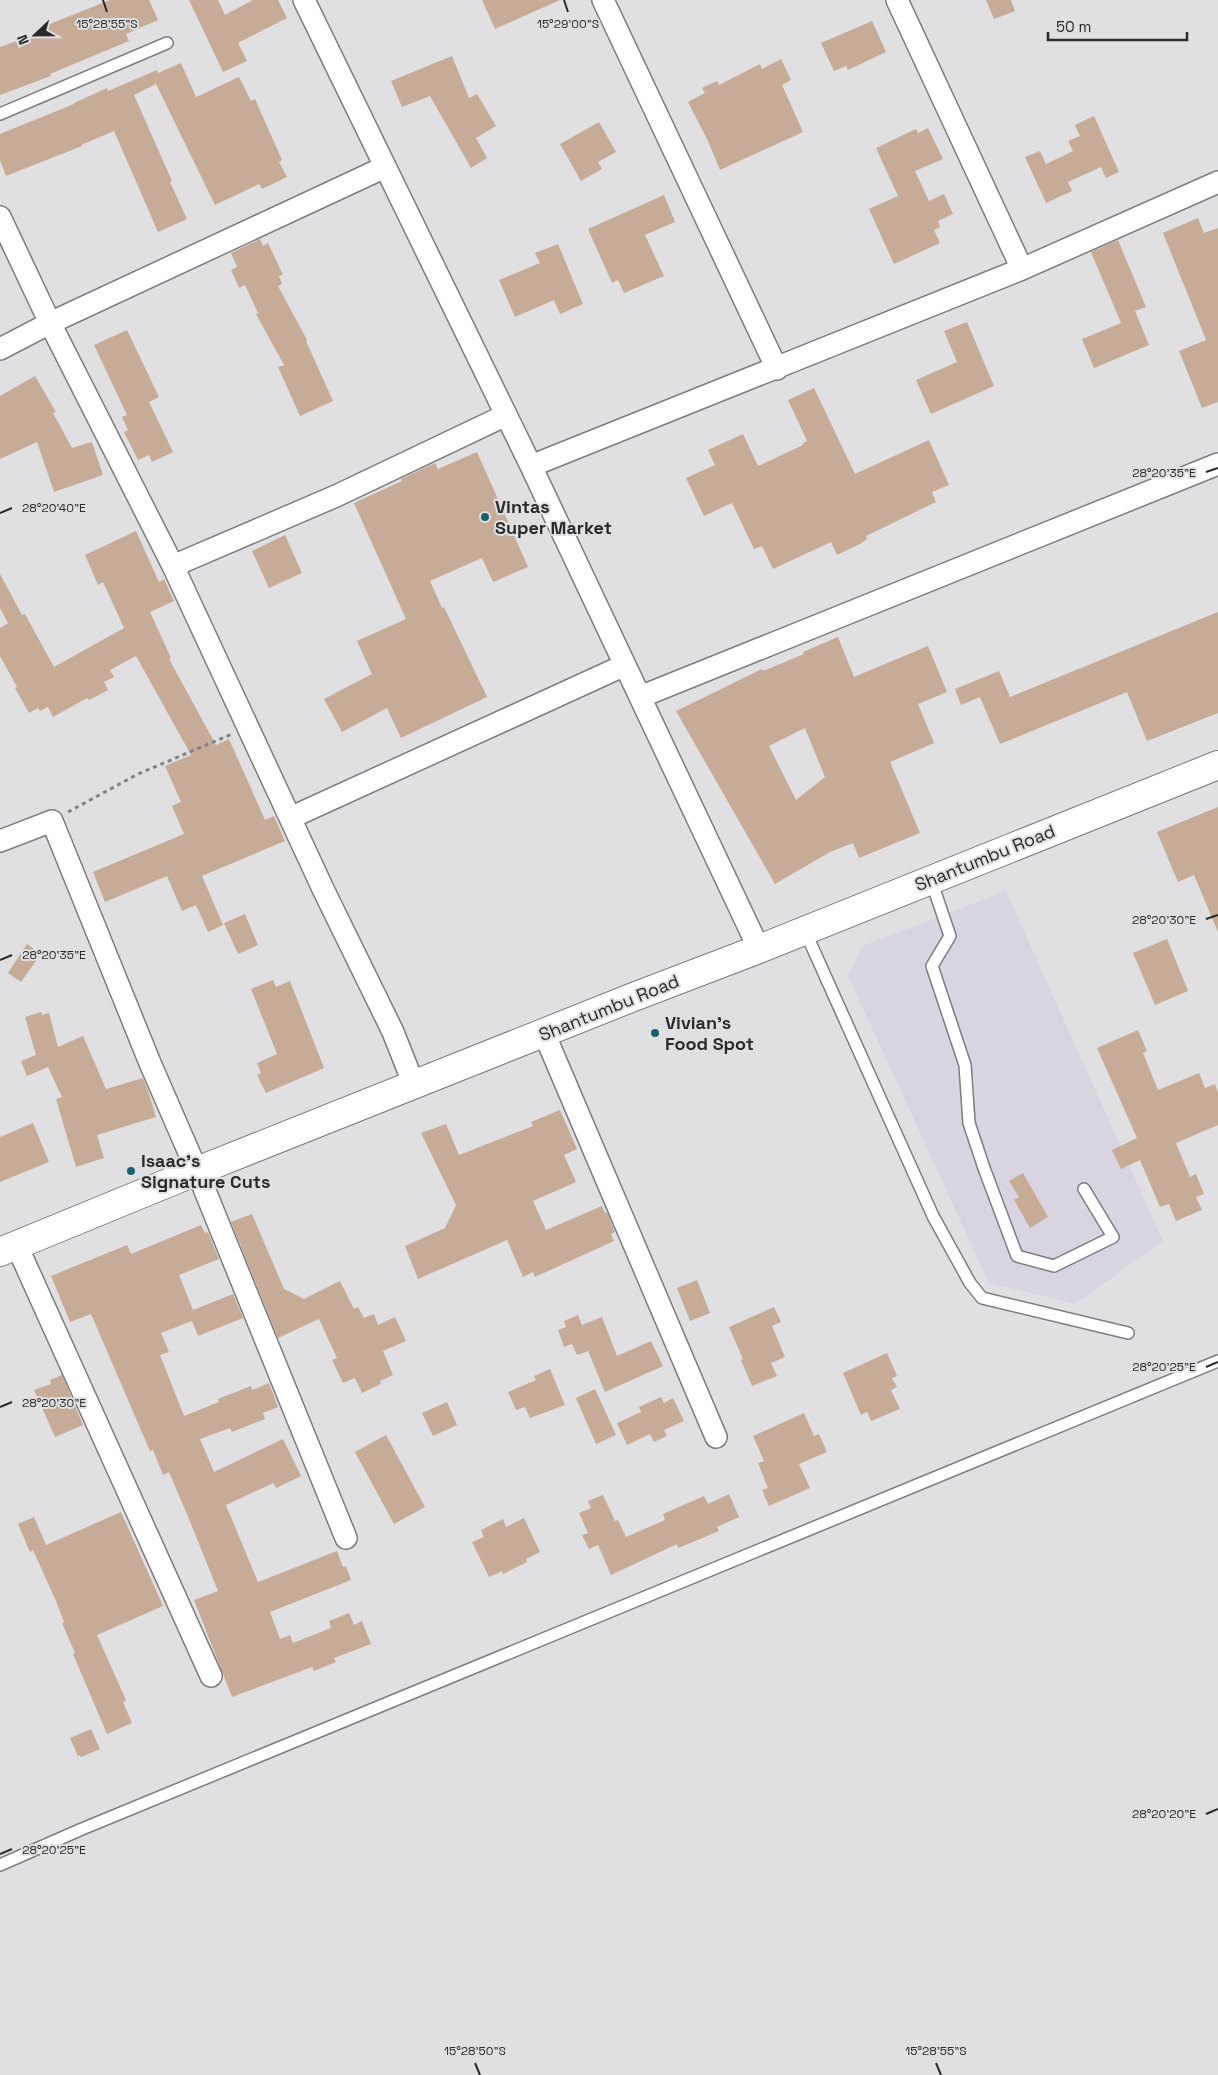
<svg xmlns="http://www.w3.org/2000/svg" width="1218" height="2075" font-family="'Space Grotesk',sans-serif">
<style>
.built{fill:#d8d5e0}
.building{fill:#c6ac97;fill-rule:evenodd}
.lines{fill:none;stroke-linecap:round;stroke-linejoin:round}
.lane-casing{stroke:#7d7c7f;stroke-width:14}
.street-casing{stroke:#7d7c7f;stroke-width:24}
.secondary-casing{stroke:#7d7c7f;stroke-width:30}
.path{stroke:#828284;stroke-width:3;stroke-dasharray:4 4;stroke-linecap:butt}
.lane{stroke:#fff;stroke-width:11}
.street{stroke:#fff;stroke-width:21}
.secondary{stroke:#fff;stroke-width:28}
.ticks{fill:none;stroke:#2a2a2b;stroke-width:2}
.poi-dot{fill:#16636d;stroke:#e0dfe2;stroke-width:2}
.labels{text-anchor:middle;stroke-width:4;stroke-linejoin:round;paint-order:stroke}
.poi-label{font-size:18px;font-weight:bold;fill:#2a2a2b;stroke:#e0dfe2;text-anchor:start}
.street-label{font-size:18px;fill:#2a2a2b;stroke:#e0dfe2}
.ticks-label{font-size:12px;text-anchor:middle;fill:#2a2a2b;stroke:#e0dfe2;stroke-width:4;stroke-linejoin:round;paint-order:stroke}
</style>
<rect width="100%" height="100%" fill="#e0dfe2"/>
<path class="built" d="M1006,891L1163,1241L1075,1304L989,1283L848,976L862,946Z"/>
<path class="building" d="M110,0H149L158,20L126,34L129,41L50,74L51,76L0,95V47L44,31L42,27Z
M189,0H218L225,15L253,0H278L287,18L238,43L247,61L223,72Z
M482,0H560L495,29Z
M986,0H1011L1015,11L994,19Z
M872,21L886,52L848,70L846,66L834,71L821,43Z
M452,56L469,98L477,94L496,126L476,138L487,158L471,168L430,96L402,107L391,81Z
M781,59L791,80L782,85L803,132L720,170L708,141L688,102L705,93L702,88L717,81L719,85L760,64L762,69Z
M181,63L196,97L239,77L251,101L255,99L282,160L279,162L287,177L262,189L259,184L215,205L156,84L134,95L172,181L170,182L187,219L158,232L114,131L81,145L82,146L6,176L0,160V134L74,104V103L107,88L108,91L157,70L158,73Z
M1094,116L1119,172L1106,178L1101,167L1068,182L1072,191L1046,203L1025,157L1040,151L1046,164L1073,151L1068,141L1080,136L1075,125Z
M599,122L616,152L598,162L602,169L581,181L560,144Z
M928,128L943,159L915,171L929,201L944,194L953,214L938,221L940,227L934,230L940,243L894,264L869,209L898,196L876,148L916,129L918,133Z
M664,195L675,222L645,235L664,276L624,293L618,280L612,283L588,229Z
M1198,218L1204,233L1218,228V402L1202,408L1179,351L1206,340L1163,233Z
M260,239L263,246L268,243L283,275L279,276L282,284L278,286L307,340L306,341L333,401L300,416L278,367L284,365L256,314L258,313L245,285L239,288L231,270L237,267L231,253Z
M1118,240L1146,307L1135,311L1149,345L1094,368L1082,339L1121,323L1091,252Z
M558,244L583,304L560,314L554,300L515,317L499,280L540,263L535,253Z
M967,322L994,386L931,414L916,380L957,362L944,331Z
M127,330L159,397L149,402L173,452L152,462L149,455L138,460L124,432L128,430L122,417L127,415L94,345Z
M35,376L56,412L53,413L72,448L92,442L103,475L54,492L37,442L0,459V396Z
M814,388L855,474L929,440L949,485L932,492L936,502L866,536L867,539L860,544L837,555L831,542L773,569L762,546L754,549L732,503L704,516L686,478L715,465L708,450L743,434L758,466L803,445L802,444L807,441L788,400Z
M477,452L528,567L493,582L482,558L430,581L442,608L444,607L487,697L401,738L387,708L342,732L324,699L372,674L357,641L406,619L354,503L402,481L401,479L435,463L438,469Z
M136,531L159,582L164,579L174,601L150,612L171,658L169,659L216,745L229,739L265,820L274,816L285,841L202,876L223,925L208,932L196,905L182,911L167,876L105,902L93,872L184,834L172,806L181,802L165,766L191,755L136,656L110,670L114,677L104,682L108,690L89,700L87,698L53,717L48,707L40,711L38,708L29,713L15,688L17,687L0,656V628L8,623L0,608V574L22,615L25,614L54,667L124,628L103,582L98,585L85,555Z
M285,535L302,573L269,588L252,551Z
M1218,612V713L1147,741L1127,692L1000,744L980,697L961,705L955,689L999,671L1010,697Z
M838,637L854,677L928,646L947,692L918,704L934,743L890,762L920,833L859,858L853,843L830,852L775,884L676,711L762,669L763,671L804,654L803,652ZM805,728L825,777L796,800L769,746Z
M1218,807V932L1194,875L1178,882L1157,832Z
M245,914L258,945L238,954L224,923Z
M1167,939L1188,991L1155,1005L1133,953Z
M27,944L41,954L21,982L8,973Z
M273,980L276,987L290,981L324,1068L266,1093L257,1075L261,1073L257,1063L277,1054L251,989Z
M41,1012L42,1015L49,1013L58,1047L83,1036L106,1089L143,1078L148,1091L156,1117L97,1135L104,1158L76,1167L56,1099L62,1097L48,1067L27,1076L21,1061L36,1055L25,1017Z
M1138,1030L1147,1051L1143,1053L1158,1090L1199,1073L1205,1088L1215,1084L1218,1093V1125L1176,1143L1190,1177L1196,1174L1204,1194L1196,1197L1202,1210L1176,1221L1169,1204L1160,1207L1140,1160L1121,1169L1112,1150L1137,1138L1097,1048Z
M560,1110L577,1149L564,1155L576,1182L533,1201L546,1230L602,1206L605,1213L607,1212L615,1232L611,1234L614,1241L535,1277L533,1272L523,1277L507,1240L418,1279L405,1246L445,1228L456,1205L421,1133L446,1124L459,1155L533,1126L531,1122Z
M33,1123L49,1162L0,1182V1137Z
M1023,1173L1048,1217L1030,1228L1014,1200L1019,1197L1009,1181Z
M252,1214L284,1289L304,1299L340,1281L354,1309L358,1307L364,1318L374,1314L378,1325L395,1317L406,1341L383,1351L393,1375L380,1381L381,1384L362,1393L355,1378L343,1383L332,1360L337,1358L319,1319L278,1338L231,1222Z
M201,1225L205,1233L208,1232L219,1259L179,1275L193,1310L233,1294L243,1318L198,1336L192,1321L161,1333L169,1352L160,1355L184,1416L219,1402L218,1399L251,1386L252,1390L269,1383L278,1407L263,1413L265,1419L232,1432L230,1428L200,1439L214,1472L283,1439L301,1476L276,1488L273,1483L226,1505L258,1582L337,1551L343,1567L346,1566L351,1580L270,1612L280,1639L290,1635L293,1643L331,1628L329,1621L349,1613L354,1625L362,1621L371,1644L334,1658L336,1662L314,1671L312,1667L232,1697L194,1600L218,1591L189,1519L169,1472L163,1475L153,1450L150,1451L91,1314L70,1322L51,1276L127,1245L131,1254Z
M697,1280L710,1313L690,1321L677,1288Z
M774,1307L781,1322L772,1326L785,1357L771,1363L777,1376L752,1386L741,1360L743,1359L729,1327Z
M578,1315L582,1325L602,1317L617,1356L651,1341L663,1366L605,1392L588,1351L577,1355L572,1344L564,1347L558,1330L566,1327L564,1321Z
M887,1353L897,1376L892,1378L897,1387L891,1390L900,1409L871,1421L867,1412L861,1415L843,1373Z
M550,1369L565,1405L530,1418L525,1407L516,1410L508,1392L536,1380L534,1376Z
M62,1375L83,1425L55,1437L34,1390L51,1384L50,1380Z
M595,1389L616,1435L596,1444L576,1398Z
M661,1397L664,1403L673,1398L684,1421L664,1430L667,1436L654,1442L650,1434L627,1445L617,1423L641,1412L639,1407Z
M447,1402L457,1425L433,1436L422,1413Z
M804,1413L814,1436L819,1434L827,1452L799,1464L810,1488L769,1506L762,1490L768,1488L758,1463L764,1461L753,1436Z
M386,1435L425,1507L394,1524L355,1452Z
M729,1494L739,1517L717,1527L719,1531L705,1537L678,1548L677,1544L611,1575L598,1545L589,1549L582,1535L588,1533L579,1513L591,1508L588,1501L603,1495L615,1521L618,1520L626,1537L665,1520L663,1514L704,1496L708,1504Z
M121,1512L163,1606L97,1635L126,1700L123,1702L132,1723L107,1734L73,1654L75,1653L62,1623L64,1622L56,1601L33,1550L30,1552L18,1524L34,1517L46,1545Z
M524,1518L540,1552L526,1559L527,1562L503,1574L502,1571L489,1577L472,1542L484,1537L481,1530L503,1519L506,1527Z
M91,1729L100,1749L81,1757L80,1755L78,1756L70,1738Z"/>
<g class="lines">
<defs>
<path id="lane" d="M0,114L167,43
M931,880L950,936L932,966L965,1065L969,1123L984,1168L1017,1256L1054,1266L1113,1237L1084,1189
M805,931L933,1216L970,1283L982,1298L1128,1333
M0,1865L82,1829L1218,1361"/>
<path id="street" d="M304,0L531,466L759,949
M603,0L777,369
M897,0L1022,269
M0,217L50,323L173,566L324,891L393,1032L414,1085
M0,349L50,323L385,167
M531,466L1022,269L1218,182
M173,566L336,496L506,415
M640,697L1218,464
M290,818L625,665
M0,841L52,821L150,1063L197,1171L346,1538
M544,1033L716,1437
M17,1246L211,1676"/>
<path id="secondary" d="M0,1252L197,1171L636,996L759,949L1218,765"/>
</defs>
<use href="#lane" class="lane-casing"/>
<use href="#street" class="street-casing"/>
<use href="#secondary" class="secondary-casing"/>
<path class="path" d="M68,812L138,774L232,734"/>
<use href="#lane" class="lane"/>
<use href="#street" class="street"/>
<use href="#secondary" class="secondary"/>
</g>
<path class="ticks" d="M103,0L107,12M564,0L568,12M1206,472L1218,468M0,513L12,508M1206,919L1218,915M0,960L12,955M1206,1367L1218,1362M0,1407L12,1402M1206,1814L1218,1809M0,1854L12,1849M475,2063L480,2075M936,2063L941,2075"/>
<g class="poi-dot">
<circle cx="485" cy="517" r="5"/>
<circle cx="655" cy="1033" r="5"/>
<circle cx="131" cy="1171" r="5"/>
</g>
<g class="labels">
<g class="poi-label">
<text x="495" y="513">Vintas<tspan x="495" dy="21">Super Market</tspan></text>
<text x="665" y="1029">Vivian’s<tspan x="665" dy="21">Food Spot</tspan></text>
<text x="141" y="1167">Isaac's<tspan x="141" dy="21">Signature Cuts</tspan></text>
</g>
<g class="street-label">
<text transform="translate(985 858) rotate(-22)" y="6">Shantumbu Road</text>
<text transform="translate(609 1008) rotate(-22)" y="6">Shantumbu Road</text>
</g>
</g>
<g class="ticks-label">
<text x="568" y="28">15°29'00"S</text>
<text x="107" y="28">15°28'55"S</text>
<text x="1164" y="477">28°20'35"E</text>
<text x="54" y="512">28°20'40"E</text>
<text x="1164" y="924">28°20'30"E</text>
<text x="54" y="959">28°20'35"E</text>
<text x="1164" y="1371">28°20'25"E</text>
<text x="54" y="1407">28°20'30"E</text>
<text x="1164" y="1818">28°20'20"E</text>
<text x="54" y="1854">28°20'25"E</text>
<text x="475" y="2055">15°28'50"S</text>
<text x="936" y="2055">15°28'55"S</text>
</g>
<g transform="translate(35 35) rotate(248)" stroke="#e0dfe2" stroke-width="4" paint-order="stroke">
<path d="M0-4L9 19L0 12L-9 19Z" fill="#2a2a2b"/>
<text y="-8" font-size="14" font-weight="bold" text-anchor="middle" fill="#2a2a2b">N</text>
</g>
<path d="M1048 32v8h139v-8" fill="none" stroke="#2a2a2b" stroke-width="2.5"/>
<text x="1056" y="32" font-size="15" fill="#2a2a2b" stroke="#e0dfe2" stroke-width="4" paint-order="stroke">50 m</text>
</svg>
